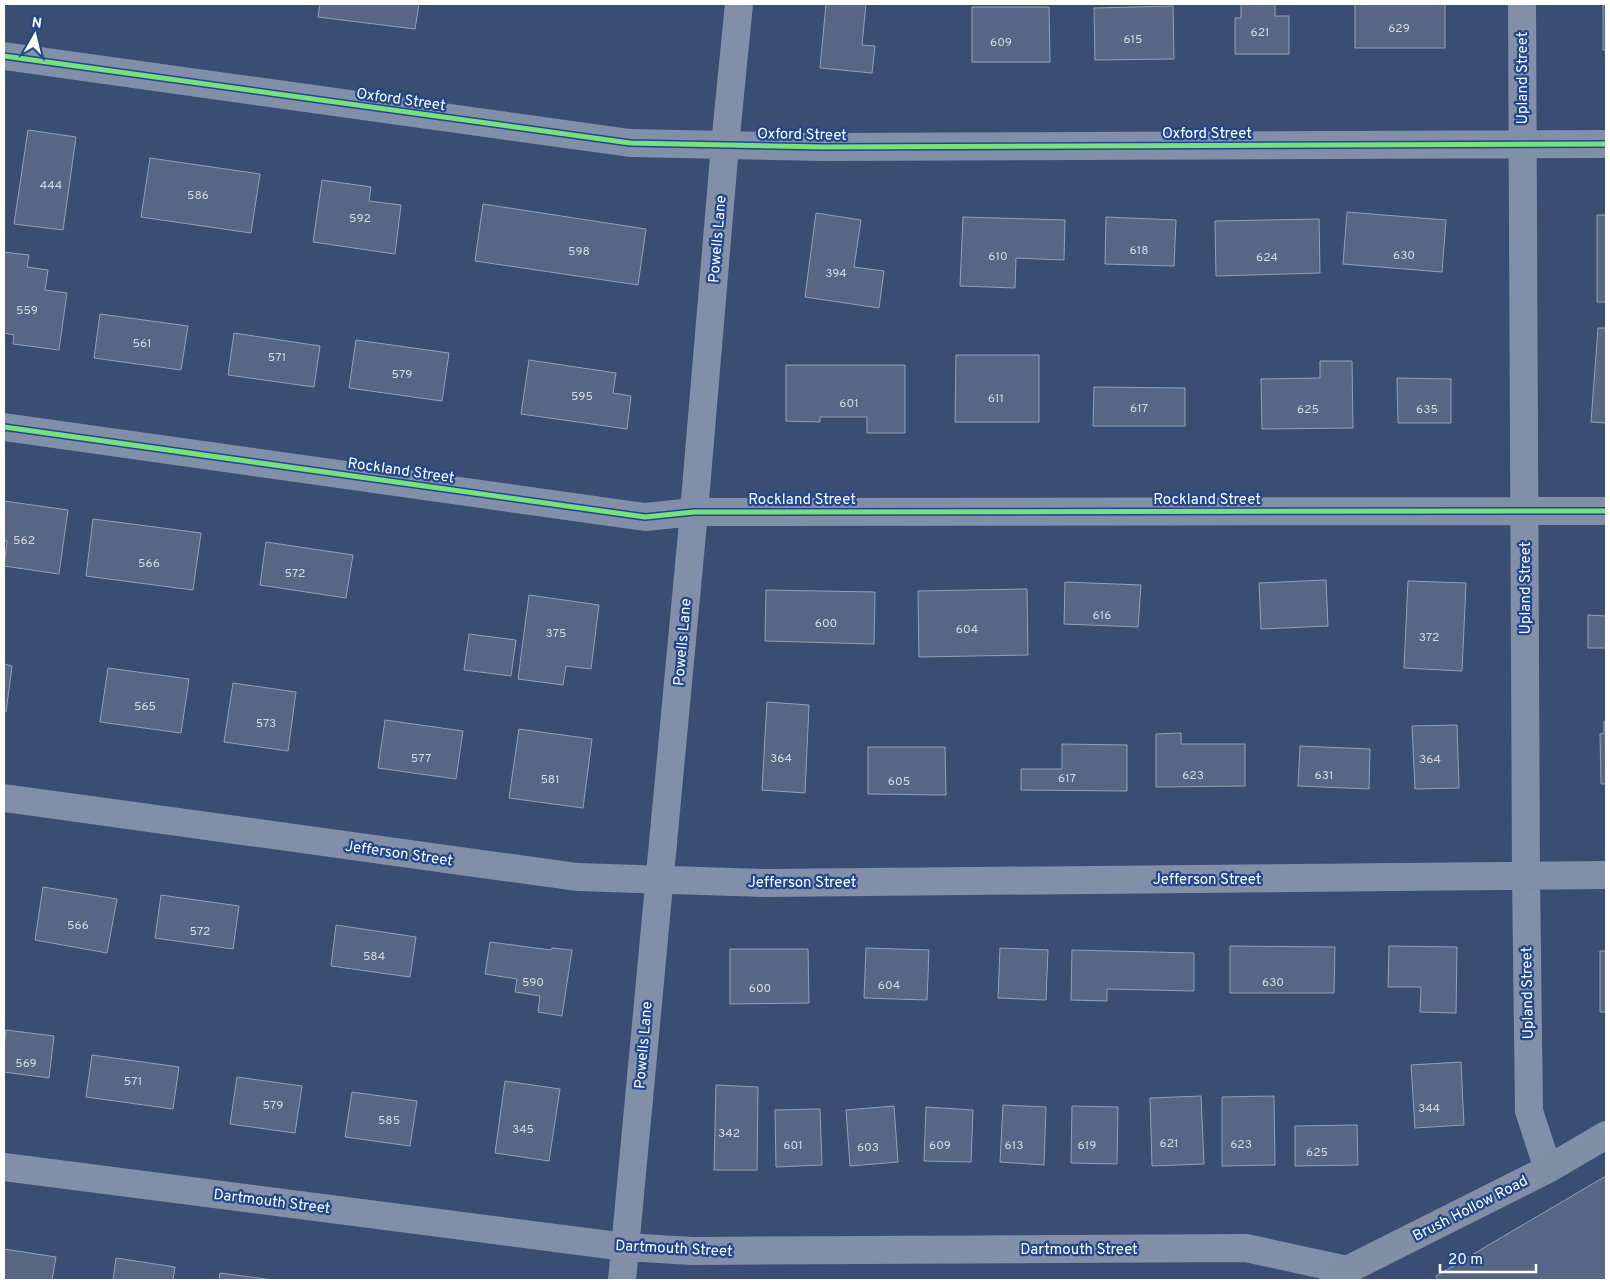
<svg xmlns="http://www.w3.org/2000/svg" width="1610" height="1284" font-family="Overpass,sans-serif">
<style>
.building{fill:#566684;stroke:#95a1b6}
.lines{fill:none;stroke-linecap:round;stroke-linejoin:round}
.minor{stroke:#818fa8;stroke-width:28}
.major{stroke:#808ea6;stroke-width:28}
.cycleway-casing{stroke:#22468b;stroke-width:8}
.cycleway{stroke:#77e17e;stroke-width:5}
.labels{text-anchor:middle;stroke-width:4.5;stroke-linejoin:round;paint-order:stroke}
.number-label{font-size:12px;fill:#d5d9e0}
.street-label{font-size:15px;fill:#fff;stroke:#22468b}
</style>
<rect width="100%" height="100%" fill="#3a4e73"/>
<path class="building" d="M320,4H419L415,29L318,17Z
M826,4H866L862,45L875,46L872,73L820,68Z
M1241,4H1275V16H1289V54H1235V18H1241Z
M1355,4H1445V48H1355Z
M1603,4H1606V50H1603Z
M1173,6L1174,59L1095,60L1094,8Z
M972,7H1049L1050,62H972Z
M28,130L76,137L63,230L14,224Z
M150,158L260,174L251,233L141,217Z
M322,180L371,187L369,201L401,205L395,254L313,242Z
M483,204L646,229L638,285L475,261Z
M1347,212L1446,220L1442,272L1343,264Z
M816,213L861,220L854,267L884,271L879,308L805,297Z
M1597,215H1606V302H1597Z
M963,217L1065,220L1064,260L1016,258L1015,288L960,286Z
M1106,217L1176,220L1174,266L1105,264Z
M1319,219L1320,273L1216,276L1215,221Z
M4,252L29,255L27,267L48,270L45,290L67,293L59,350L13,344L14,335L4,333Z
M100,314L188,326L181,370L94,358Z
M1598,328H1606V423L1591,422Z
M234,333L320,346L314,387L228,375Z
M356,340L449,353L442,401L349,388Z
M956,355H1039V422H955Z
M529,360L616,373L613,393L631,396L627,429L521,414Z
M1320,361H1352L1353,428L1262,429L1261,379L1320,378Z
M786,365H905V433H867V417H820V422L786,421Z
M1397,378L1451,379V423H1398Z
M1094,387L1185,388V426H1093Z
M4,501L68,510L59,574L4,566L7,541H4Z
M93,519L201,533L193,590L86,576Z
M266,542L353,555L346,598L260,585Z
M1326,580L1328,626L1261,629L1259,583Z
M1408,581L1466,583L1462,671L1404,668Z
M1065,582L1141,585L1138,627L1064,624Z
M1606,586V648H1588V615L1606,616Z
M1027,589L1028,655L919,657L918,591Z
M766,590L875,592L874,644L765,641Z
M529,595L599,605L591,669L566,666L563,685L518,679Z
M469,634L516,640L511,676L464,670Z
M4,664L12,666L6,712L4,711Z
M108,668L189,679L181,733L100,722Z
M233,683L296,692L288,751L224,742Z
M767,702L809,705L805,793L762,790Z
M385,720L463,731L456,779L378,768Z
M1604,721H1606V784H1601L1600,734L1604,733Z
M1457,725L1459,788L1415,789L1412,726Z
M519,729L592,739L583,808L509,798Z
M1181,733V744H1245V786L1156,787V734Z
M1062,744L1127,745V791L1021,790V769H1062Z
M1300,746L1370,749L1369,789L1298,786Z
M868,747H945L946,795L868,794Z
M43,887L117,899L107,953L35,940Z
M161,895L239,906L233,949L155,938Z
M336,925L416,937L410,977L331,966Z
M490,942L551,950L552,948L572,950L562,1016L538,1012L540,996L515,992L517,979L485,974Z
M1230,946L1335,947L1334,993H1230Z
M1389,946L1457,947L1456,1013L1420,1012L1421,987H1388Z
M866,948L929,950L927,1000L864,998Z
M1000,948L1048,950L1046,1000L998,998Z
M730,949H808L809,1003L730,1004Z
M1072,950L1194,953V991L1107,989V1001L1071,1000Z
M1600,951H1606V1012H1600Z
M6,1030L54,1036L49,1078L4,1072V1048Z
M92,1055L179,1067L173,1109L86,1097Z
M1461,1062L1464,1125L1415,1128L1411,1065Z
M237,1077L302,1086L295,1133L230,1124Z
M505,1081L560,1089L549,1161L495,1153Z
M716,1085L758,1087L757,1170H714Z
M352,1092L417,1101L410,1146L345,1137Z
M1201,1096L1204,1164L1152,1166L1150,1098Z
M1274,1096L1275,1165L1222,1166V1097Z
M1003,1105L1046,1107L1044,1165L1000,1162Z
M894,1106L898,1162L850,1166L846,1110Z
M1072,1106L1118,1107L1117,1164L1071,1163Z
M926,1107L973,1110L971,1162L924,1161Z
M820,1109L822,1165L776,1167L775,1110Z
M1357,1125L1358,1165L1295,1166V1126Z
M1606,1176V1280H1438L1436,1276Z
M4,1249L56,1257L52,1280H4Z
M116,1258L175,1267L173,1280H113Z
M220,1273L273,1280H219Z"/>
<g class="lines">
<path class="minor" d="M1522,4L1526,876L1529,1111L1548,1169
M4,56L630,143L823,147L1606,144
M4,427L645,517L694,512L1606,511
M4,798L577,877L767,883L1606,875
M4,1167L625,1247L692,1251L1246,1248L1347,1270
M622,1280L694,512L725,145L739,4"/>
<path class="major" d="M1333,1280L1347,1270L1548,1169L1606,1135"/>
<defs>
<path id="cycleway" d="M4,56L630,143L823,147L1606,144
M4,427L645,517L694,512L1606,511"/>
</defs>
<use href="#cycleway" class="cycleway-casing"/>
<use href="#cycleway" class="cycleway"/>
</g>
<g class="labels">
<g class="number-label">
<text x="1399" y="32">629</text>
<text x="1260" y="36">621</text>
<text x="1133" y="43">615</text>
<text x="1001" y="46">609</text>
<text x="51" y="189">444</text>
<text x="198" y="199">586</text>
<text x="360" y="222">592</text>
<text x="1139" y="254">618</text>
<text x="579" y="255">598</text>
<text x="1404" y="259">630</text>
<text x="998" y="260">610</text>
<text x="1267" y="261">624</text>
<text x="836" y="277">394</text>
<text x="27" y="314">559</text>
<text x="142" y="347">561</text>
<text x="277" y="361">571</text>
<text x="402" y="378">579</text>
<text x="582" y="400">595</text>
<text x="996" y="402">611</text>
<text x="849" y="407">601</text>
<text x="1139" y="412">617</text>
<text x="1308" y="413">625</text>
<text x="1427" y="413">635</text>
<text x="24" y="544">562</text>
<text x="149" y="567">566</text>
<text x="295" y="577">572</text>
<text x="1102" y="619">616</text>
<text x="826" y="627">600</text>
<text x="967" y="633">604</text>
<text x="556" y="637">375</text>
<text x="1429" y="641">372</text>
<text x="145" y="710">565</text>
<text x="266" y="727">573</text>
<text x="421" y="762">577</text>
<text x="781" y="762">364</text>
<text x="1430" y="763">364</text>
<text x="1193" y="779">623</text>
<text x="1324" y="779">631</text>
<text x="1067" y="782">617</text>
<text x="550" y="783">581</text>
<text x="899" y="785">605</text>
<text x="78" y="929">566</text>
<text x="200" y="935">572</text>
<text x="374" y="960">584</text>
<text x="533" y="986">590</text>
<text x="1273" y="986">630</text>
<text x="889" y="989">604</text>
<text x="760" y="992">600</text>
<text x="26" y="1067">569</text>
<text x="133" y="1085">571</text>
<text x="273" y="1109">579</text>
<text x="1429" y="1112">344</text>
<text x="389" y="1124">585</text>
<text x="523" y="1133">345</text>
<text x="729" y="1137">342</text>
<text x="1169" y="1147">621</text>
<text x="1241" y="1148">623</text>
<text x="793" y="1149">601</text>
<text x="940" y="1149">609</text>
<text x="1014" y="1149">613</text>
<text x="1087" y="1149">619</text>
<text x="868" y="1151">603</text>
<text x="1317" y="1156">625</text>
</g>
<g class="street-label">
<text transform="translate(1522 78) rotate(-90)" y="5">Upland Street</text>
<text transform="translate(401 99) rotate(8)" y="5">Oxford Street</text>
<text x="1207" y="138">Oxford Street</text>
<text transform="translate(802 134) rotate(1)" y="5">Oxford Street</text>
<text transform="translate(717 239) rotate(-85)" y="5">Powells Lane</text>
<text transform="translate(401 470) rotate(8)" y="5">Rockland Street</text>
<text x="802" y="504">Rockland Street</text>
<text x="1207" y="504">Rockland Street</text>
<text transform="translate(1525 588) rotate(-90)" y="5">Upland Street</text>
<text transform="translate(682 642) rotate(-85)" y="5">Powells Lane</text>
<text transform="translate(399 853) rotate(8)" y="5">Jefferson Street</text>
<text x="1207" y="884">Jefferson Street</text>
<text x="802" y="887">Jefferson Street</text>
<text transform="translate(1527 993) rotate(-91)" y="5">Upland Street</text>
<text transform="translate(643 1045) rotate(-85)" y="5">Powells Lane</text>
<text transform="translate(272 1201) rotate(7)" y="5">Dartmouth Street</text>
<text transform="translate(1470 1208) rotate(-27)" y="5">Brush Hollow Road</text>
<text transform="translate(674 1248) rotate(3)" y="5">Dartmouth Street</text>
<text x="1079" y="1254">Dartmouth Street</text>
</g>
</g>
<rect width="1610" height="1284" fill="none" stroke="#ffffff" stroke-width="10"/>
<g transform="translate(35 35) rotate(8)" stroke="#22468b" stroke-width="4" paint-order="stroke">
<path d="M0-4L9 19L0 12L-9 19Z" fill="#ffffff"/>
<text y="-8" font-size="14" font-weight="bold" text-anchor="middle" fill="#ffffff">N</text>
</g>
<path d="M1440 1264v8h96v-8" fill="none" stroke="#ffffff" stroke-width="2.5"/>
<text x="1448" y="1264" font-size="15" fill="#ffffff" stroke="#22468b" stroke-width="4" paint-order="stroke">20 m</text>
</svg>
